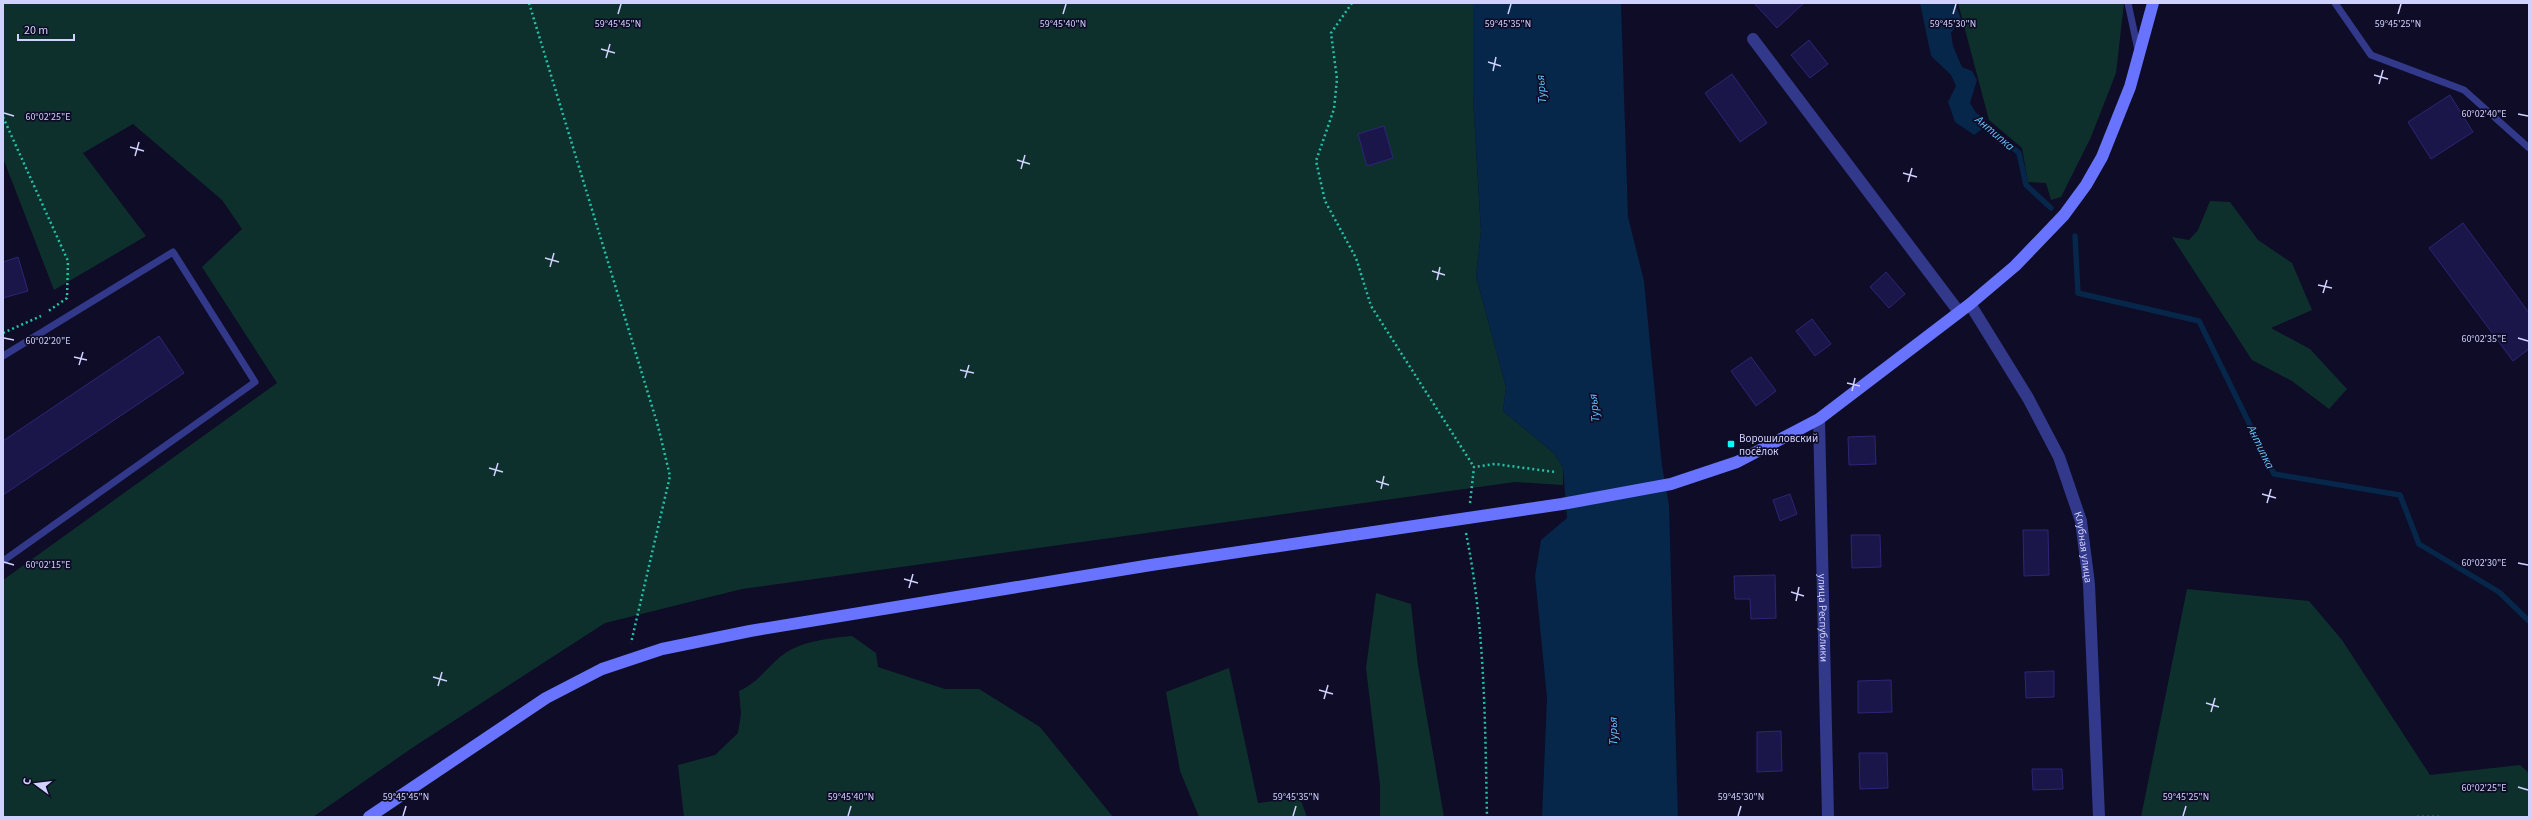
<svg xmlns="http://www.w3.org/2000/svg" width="2532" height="820" font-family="'Source Sans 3',sans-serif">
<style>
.green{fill:#0e302c}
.water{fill:#06264a}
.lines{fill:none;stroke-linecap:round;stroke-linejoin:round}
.stream{stroke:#06264a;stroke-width:5.5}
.building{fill:#1b1649;stroke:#2d2577}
.path{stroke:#21c2a8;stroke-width:2.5;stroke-dasharray:2 3;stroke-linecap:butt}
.lane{stroke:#32388a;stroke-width:7}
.street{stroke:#32388a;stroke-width:12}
.secondary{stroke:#6873ff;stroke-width:12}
.ticks{fill:none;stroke:#d1d1ff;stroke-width:1.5}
.poi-dot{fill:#00fcfb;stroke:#0e0c26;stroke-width:1.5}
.labels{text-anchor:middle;stroke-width:3.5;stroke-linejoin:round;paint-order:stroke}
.poi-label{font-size:11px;fill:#d1d1ff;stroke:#0e0c26;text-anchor:start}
.street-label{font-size:11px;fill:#d1d1ff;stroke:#0e0c26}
.water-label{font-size:12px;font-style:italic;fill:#5fc5ff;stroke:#0e0c26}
.ticks-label{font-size:10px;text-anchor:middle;fill:#d1d1ff;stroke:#0e0c26;stroke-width:3.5;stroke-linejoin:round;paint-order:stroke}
</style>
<rect width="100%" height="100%" fill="#0e0c26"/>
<path class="green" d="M3,3H1473V96L1481,232L1476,276L1506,387L1503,411L1555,454L1563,468V485L1515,482L742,589L605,623L412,748L313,817H3V580L277,383L202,267L242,229L222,200L133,124L83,153L146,236L54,290L3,158Z
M1958,3H2124L2116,73L2091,137L2061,197L2051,200L2046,183L2028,182L2022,148L1989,120Z
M2210,201L2230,202L2258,240L2292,263L2312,310L2271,328L2310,349L2347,389L2329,409L2292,381L2252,360L2172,237L2189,240L2198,230Z
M2187,589L2309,601L2342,640L2430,775L2520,765L2529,773V817H2141Z
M1376,593L1411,604L1418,666L1444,817H1380V785L1366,668Z
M852,636L876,653L878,667L945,689H979L1040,727L1113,817H684L678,765L715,755L738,733L741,714L739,691C761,681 766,667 784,654C802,641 830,638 852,636Z
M1229,668L1258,803L1300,798L1307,817H1199L1180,771L1166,692Z"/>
<path class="water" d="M1473,3H1621L1628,217L1644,281L1662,466L1669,505L1678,817H1542L1547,698L1535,576L1541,540L1567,518L1563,468L1555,454L1503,411L1506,387L1476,276L1481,232L1473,96Z
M1920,3H1955L1961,19L1951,33L1953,46L1962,67L1972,71L1977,80L1970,103L1985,127L1974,135L1955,122L1948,102L1956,86L1951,75L1931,56Z"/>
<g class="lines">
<path class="stream" d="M1976,116L2019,153L2026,185L2051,208
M2075,236L2078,293L2199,321L2274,474L2400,495L2419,544L2499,592L2529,621"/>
</g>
<path class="building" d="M1754,3H1804L1777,28Z
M1809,40L1828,64L1810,78L1791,55Z
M1732,74L1767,123L1740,142L1705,93Z
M2450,95L2473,132L2431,159L2408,122Z
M1384,126L1393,158L1367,166L1358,134Z
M2463,223L2529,313V349L2513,361L2429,248Z
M18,257L28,291L3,298V262Z
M1886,272L1905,294L1889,308L1870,287Z
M1812,319L1831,344L1815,356L1796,331Z
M159,336L184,373L3,495V441Z
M1751,357L1776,391L1756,406L1731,371Z
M1875,436L1876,464L1849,465L1848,437Z
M1790,494L1797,514L1780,521L1773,500Z
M2023,530H2048L2049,575L2024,576Z
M1851,535H1880L1881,567L1852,568Z
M1775,575L1776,618L1751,619L1750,599H1735L1734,576Z
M2054,671V697L2026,698L2025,672Z
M1891,680L1892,712L1858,713V681Z
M1781,731L1782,771L1757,772V732Z
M1859,753H1887L1888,788L1860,789Z
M2032,769H2062L2063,789L2033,790Z"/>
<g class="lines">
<path class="path" d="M529,3L658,426L670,476L631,643
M1352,3L1331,33L1337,79L1334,109L1316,161L1325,201L1356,258L1371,306L1474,467
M3,117L68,261L67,298L47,312
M3,333L41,316
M1470,503L1474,467L1495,464L1555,472
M1466,533C1485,626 1485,722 1487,817
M2417,817H2440"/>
<path class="lane" d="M2128,3L2138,50
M2335,3L2371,55L2464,90L2529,148
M3,356L173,252L255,382L3,561"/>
<g class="street">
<path d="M1753,39L1959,312"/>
<path id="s1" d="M1970,304L2028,398L2059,457L2081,521L2089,584L2099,817"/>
<path id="s2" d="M1819,419L1828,817"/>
</g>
<path class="secondary" d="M369,817L546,698L602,669L662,649L750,631L1151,565L1562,504L1671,484L1737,462L1819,419L1970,304L2015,266L2064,215L2086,185L2102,157L2130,87L2153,3"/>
</g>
<path class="ticks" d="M618,14L621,4M1063,14L1066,4M1508,14L1511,4M1953,14L1956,4M2398,14L2401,4M601,49L615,53M606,58L610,44M1488,62L1501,66M1493,71L1496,57M2374,75L2388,79M2379,84L2383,70M4,113L14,116M2518,114L2528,116M130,147L144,151M135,156L139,142M1017,160L1030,164M1021,169L1025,155M1903,173L1917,177M1908,182L1912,168M545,258L559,262M550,267L554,253M1432,271L1445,275M1437,280L1440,267M2318,285L2332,288M2323,293L2327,280M4,338L14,340M2518,338L2528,341M74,357L87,360M79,365L83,352M960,370L974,373M965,378L969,365M1847,383L1860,386M1852,391L1855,378M489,468L503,472M494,476L498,463M1376,481L1389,485M1381,489L1384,476M2262,494L2276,498M2267,503L2271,489M4,562L14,565M2518,563L2528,565M904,579L918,583M909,588L913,574M1791,592L1804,596M1796,601L1799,587M433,677L447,681M438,686L442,672M1319,690L1333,694M1324,699L1328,685M2206,703L2219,707M2211,712L2215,698M2518,787L2528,790M403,816L406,806M848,816L851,806M1293,816L1296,806M1738,816L1741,806M2183,816L2186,806"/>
<rect class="poi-dot" x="1727" y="440" width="8" height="8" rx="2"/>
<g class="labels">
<g class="poi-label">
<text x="1739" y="442">Ворошиловский<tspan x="1739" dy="13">посёлок</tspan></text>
</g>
<g class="street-label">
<text dy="4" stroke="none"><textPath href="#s1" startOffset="271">Клубная улица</textPath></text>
<text dy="4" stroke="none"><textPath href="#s2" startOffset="199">улица Республики</textPath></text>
</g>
<g class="water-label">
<text transform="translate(1541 89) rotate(-95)" y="4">Турья</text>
<text transform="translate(1995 133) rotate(40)" y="4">Антипка</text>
<text transform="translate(1594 408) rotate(-96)" y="4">Турья</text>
<text transform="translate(2261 447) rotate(64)" y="4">Антипка</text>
<text transform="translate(1613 731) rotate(-91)" y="4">Турья</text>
</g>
</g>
<g class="ticks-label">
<text x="618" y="27">59°45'45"N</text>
<text x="1063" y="27">59°45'40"N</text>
<text x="1508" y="27">59°45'35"N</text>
<text x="1953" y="27">59°45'30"N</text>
<text x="2398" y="27">59°45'25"N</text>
<text x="2484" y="117">60°02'40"E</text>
<text x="48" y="120">60°02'25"E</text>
<text x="2484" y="342">60°02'35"E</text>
<text x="48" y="344">60°02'20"E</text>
<text x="2484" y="566">60°02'30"E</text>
<text x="48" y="568">60°02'15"E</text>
<text x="2484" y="791">60°02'25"E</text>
<text x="406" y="800">59°45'45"N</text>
<text x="851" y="800">59°45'40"N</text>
<text x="1296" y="800">59°45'35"N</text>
<text x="1741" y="800">59°45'30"N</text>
<text x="2186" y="800">59°45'25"N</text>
</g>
<rect width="2532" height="820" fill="none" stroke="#d1d1ff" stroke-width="8"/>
<g transform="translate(36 784) rotate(285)" stroke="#0e0c26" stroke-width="3" paint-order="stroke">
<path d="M0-3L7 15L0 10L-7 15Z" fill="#d1d1ff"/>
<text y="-6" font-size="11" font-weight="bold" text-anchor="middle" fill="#d1d1ff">С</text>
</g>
<path d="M18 34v6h56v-6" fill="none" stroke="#d1d1ff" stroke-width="2"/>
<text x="24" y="34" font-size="12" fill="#d1d1ff" stroke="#0e0c26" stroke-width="3" paint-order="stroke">20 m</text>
</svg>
